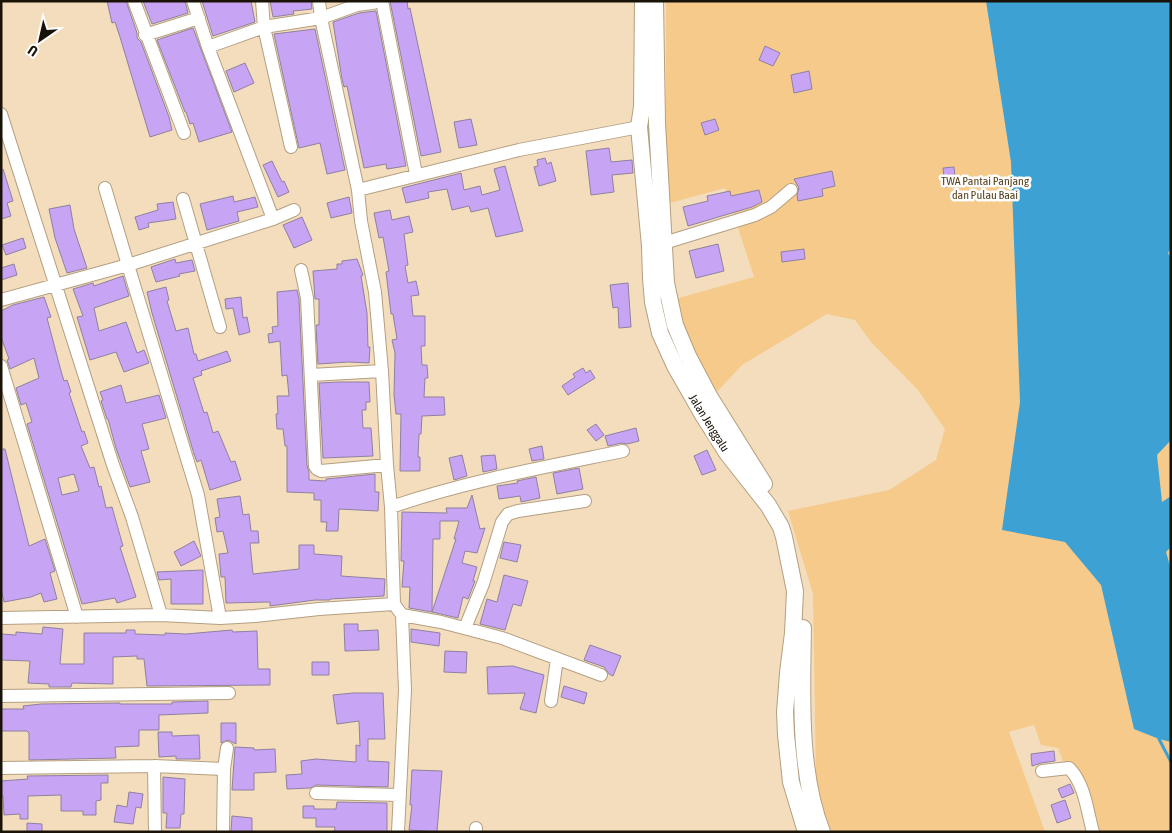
<svg xmlns="http://www.w3.org/2000/svg" width="1172" height="833" font-family="'Asap Condensed',sans-serif">
<style>
.green{fill:#f5ca8b}
.water{fill:#3da1d4}
.lines{fill:none;stroke-linecap:round;stroke-linejoin:round}
.stream{stroke:#3da1d4;stroke-width:3}
.building{fill:#c8a4f5;stroke:#8e81a0;fill-rule:evenodd}
.minor-casing{stroke:#b49f81;stroke-width:14}
.major-casing{stroke:#b49f81;stroke-width:18}
.minor{stroke:#fff;stroke-width:12}
.major{stroke:#fff;stroke-width:16}
.labels{text-anchor:middle;stroke-width:5;stroke-linejoin:round;paint-order:stroke}
.park-label{font-size:12px;fill:#594320;stroke:#fff}
.street-label{font-size:12px;fill:#191207;stroke:#fff}
</style>
<rect width="100%" height="100%" fill="#f3ddbd"/>
<path class="green" d="M666,1H1171V832H1091L1058,748L1041,745L1034,725L1009,732L1045,832H829L816,778L813,594L788,511L889,490L936,460L945,429L918,390L871,342L855,320L827,314L742,365L714,395L691,350L675,299L754,277L725,188L666,204Z"/>
<path class="water" d="M986,1H1171V248L1168,253L1171,258V440L1157,455L1162,502L1171,496V547L1166,552L1171,569V742L1159,739L1134,729L1101,585L1065,542L1002,530L1020,402L1011,162Z"/>
<g class="lines">
<path class="stream" d="M1159,739L1171,762"/>
</g>
<path class="building" d="M107,1H126L137,33V38L141,42L169,117L172,130L150,137L120,37L115,22L112,23Z
M143,1H185L188,13L152,24Z
M202,1H251L255,22L213,36Z
M270,1H311L312,9L293,11L294,14L273,17Z
M390,1H407L408,9L410,8L441,152L421,156Z
M376,11L406,166L387,169L386,164L364,168L347,86L344,87L342,79L333,22L359,13Z
M193,28L232,132L199,142L193,123L190,124L186,112H185L157,40Z
M315,29L345,170L327,174L320,143L299,148L274,34Z
M765,46L780,53L773,66L759,60Z
M245,63L254,83L234,92L226,71Z
M809,71L812,89L794,93L791,75Z
M471,119L477,145L459,148L454,122Z
M715,119L719,130L705,135L701,123Z
M609,148L611,162L632,160L633,173L612,175L614,192L591,195L586,151Z
M545,158L547,164L551,162L556,181L539,186L534,167L538,166L537,160Z
M272,161L282,182L284,181L289,192L278,197L263,165Z
M505,166L523,231L496,237L488,208L471,212L469,206L452,210L447,189L428,192L429,198L406,203L402,188L461,173L464,190L480,186L482,195L500,190L494,169Z
M954,167L956,186L945,187L943,168Z
M3,169L13,201L7,203L11,216L1,219V170Z
M832,171L835,186L822,189L823,196L798,201L797,195L799,188L794,179Z
M759,190L762,202L752,207L688,226L683,207L708,201L707,196L730,191L731,196Z
M233,196L234,202L255,197L258,207L237,212L239,221L207,230L200,204Z
M349,197L352,213L331,218L327,203Z
M173,202L176,219L148,223L149,227L139,230L135,217L158,210L157,204Z
M70,205L74,229L87,268L67,273L55,238L49,209Z
M390,210L392,220L409,216L413,232L404,234L408,265L405,266L408,283L416,281L419,295L411,296L413,316H425V346H421L422,365H427L428,378H425L424,397H444L445,415L422,416L421,434H419L418,457H420V471H400L401,414H396L394,395L395,353L392,340L397,339L393,314H391L386,272L389,271L383,237L379,238L374,213Z
M302,217L312,240L294,248L283,225Z
M23,238L26,248L6,255L2,245Z
M718,244L724,271L696,278L689,251Z
M804,249L805,259L782,262L781,252Z
M175,259L176,263L192,260L195,271L179,274L180,276L156,282L151,267Z
M357,259L363,275L361,276L367,313L368,347H370L369,363L348,362L318,364L316,325H319V299H315L313,271L337,269V264H342V261Z
M14,264L17,275L1,280V268Z
M123,276L129,296L94,308L99,331L126,322L137,353L144,350L149,363L124,372L116,352L90,360L77,317L83,316L73,289L93,283L94,286Z
M628,283L631,327L619,328L618,307L613,308L610,285Z
M166,287L169,300L167,301L176,331L188,328L194,354H196L198,361L227,351L231,361L201,371L202,375L193,378L204,413L207,412L213,433L218,431L231,462L235,461L241,480L210,490L201,460L197,462L194,454L152,313L147,292Z
M297,290L299,299L307,466L309,472V480L326,481V479L375,474V492H379L378,511L339,509L338,531H326L327,522H321V500H314V493L287,492V446H285L283,429H277L276,414H278L277,396H289L287,375L282,376L280,341L269,343L268,334L273,333L272,327L278,326L277,292Z
M44,297L51,317L47,318L61,371L64,381L67,380L71,392L69,393L82,432L84,431L88,443L81,446L90,468L94,467L99,487L101,486L106,508L112,507L123,546L120,547L136,597L117,603L115,598L82,604L27,424L32,422L26,403L21,405L16,388L39,378L34,358L10,369L7,360L9,359L1,337V311L13,305ZM74,474L79,491L62,495L58,478Z
M241,297L243,318L247,317L250,332L239,335L233,308L226,309L225,299Z
M583,368L586,373L590,370L595,378L568,395L562,386L575,377L573,374Z
M339,382H369L370,402H366V410H362L363,428H371L373,456L323,458L319,383Z
M121,385L126,403L159,395L166,418L142,424L149,449L141,451L150,482L130,487L116,448L108,419H107L101,401L103,400L100,392Z
M596,424L604,435L596,441L587,430Z
M636,428L639,441L627,444L622,443L608,446L605,436Z
M542,446L544,459L532,461L529,449Z
M1,449H5L29,546L45,539L55,571L50,573L57,599L44,602L41,593L31,597L4,602L1,589Z
M707,450L716,470L702,475L694,456Z
M462,455L467,476L454,480L449,458Z
M495,455L497,469L483,472L481,456Z
M579,468L583,489L557,494L553,473Z
M536,477L540,498L521,502L520,496L499,499L497,486L518,483L517,481Z
M472,495L480,529L485,528L477,553L465,551L462,563L477,567L473,581H475L468,599L463,597L458,618L432,612L456,539H454L459,521H440V539H433L432,612L409,608L410,587H402L404,561H401L402,512L447,513L446,508H467Z
M240,496L243,515L249,514L251,531H258L259,543H250L253,574L299,569V545H314V554L342,556L341,576L385,579L384,596L330,599V600H315L270,606V602L226,603L225,577H221L219,554L228,553L223,531L217,532L215,518L220,517L217,499Z
M194,541L201,556L181,566L174,552Z
M504,542L521,545L517,562L500,558Z
M203,570V604H171V579L159,580L157,572Z
M504,575L528,581L521,606L513,604L505,630L480,624L487,599L497,602Z
M344,624H358V631L378,630L379,650L345,651Z
M43,627L63,629L60,664H84V633H126V630H135V634L165,635V633L186,634L232,630L233,632L257,631L258,669H270V685L147,686L144,659H137V656L113,657V684L72,683L71,687H49V684L28,683L30,661L1,660V634L16,635V632L42,634Z
M411,629L440,633L439,646L411,642Z
M590,645L621,656L613,676L609,674L604,667L584,660Z
M445,651L467,652L466,673L444,672Z
M312,662H329V675H312Z
M513,666L544,675L536,713L520,709L525,693L488,694L487,667Z
M564,686L587,693L584,704L561,697Z
M353,693H383L385,739H368V761L389,762L388,787L316,785L310,788L287,789L286,775L302,774L301,761L316,759L356,762V745L360,746L359,721L337,724L333,695Z
M208,701V713L159,715V730H139V746L115,747L116,758L29,760V733L27,731H1V709H24L23,706L41,704L120,703V704H172V702Z
M221,723H236V744L228,740L221,743Z
M158,732H172V736L199,735L200,759H176V756L159,757Z
M235,747L254,748V750L275,749L276,772L254,773V790H232Z
M1054,751L1055,761L1041,763L1032,766L1031,754Z
M412,770L442,771L437,832L409,830L412,805H410Z
M108,775V783H101V800L96,801V815H83V811H61V795L28,796V819H20V814L4,815L3,796H1V781L28,779L27,776Z
M163,777L185,779L184,814H181L180,828H166L167,813H163Z
M1070,784L1074,793L1062,798L1058,789Z
M129,792L143,794L141,808L136,807L133,824L114,822L117,805L127,807Z
M1065,800L1071,818L1057,823L1051,805Z
M337,802L387,803V832H334L335,827H316V818H303V806H314V809H336Z
M232,816L252,818V832H231Z
M27,823L42,824V832H27Z"/>
<g class="lines">
<defs>
<path id="minor" d="M134,1L184,133
M193,1L208,47L273,219
M262,1L264,27L291,147
M319,1L321,18L358,190
M382,1L416,174
M145,35L199,18
M208,47L264,27L321,18L357,5L373,3L376,1
M1,114L113,465L132,517L161,615
M105,188L128,265L273,219L294,210
M183,199L220,327
M664,243L755,215L771,207L791,190
M301,270L307,298L315,466L317,469L321,471L387,465
M1,300L128,265L198,495L220,618
M1,366L77,617
M311,375L382,371
M391,507C467,481 545,467 623,451
M402,615L441,622L502,638L601,675
M1,618L161,615L220,618L255,616L319,609L394,604
M465,628L483,584L502,522L508,514L518,511L585,501
M1,696L229,693
M551,701L557,659
M154,766L155,832
M1,768L154,766L224,769
M1042,771L1069,768C1085,784 1087,811 1093,832
M316,793L400,795
M476,828V832
M223,832L224,769L227,748
M398,832L405,690L402,615L394,604L391,507L387,465L382,371L375,292L361,221L358,190L519,150L639,127"/>
<path id="major" d="M643,1L642,107L639,127L650,246L651,278L653,302L660,333L675,366L703,415L727,453L768,505L781,527L784,537L795,591L793,633L788,673L785,712L786,735L791,782L806,832
M655,1L657,123L666,283L675,325L688,356L709,396L764,484
M803,628C802,693 798,771 822,832"/>
</defs>
<use href="#minor" class="minor-casing"/>
<use href="#major" class="major-casing"/>
<use href="#minor" class="minor"/>
<use href="#major" class="major"/>
</g>
<g class="labels">
<g class="park-label">
<text x="985" y="185">TWA Pantai Panjang<tspan x="985" dy="14">dan Pulau Baai</tspan></text>
</g>
<g class="street-label">
<text transform="translate(709 423) rotate(58)" y="4">Jalan Jenggalu</text>
</g>
</g>
<rect width="1172" height="833" fill="none" stroke="#191207" stroke-width="5"/>
<g transform="translate(40 40) rotate(214)" stroke="#ffffff" stroke-width="4" paint-order="stroke">
<path d="M0-4L9 19L0 12L-9 19Z" fill="#191207"/>
<text y="-8" font-size="14" font-weight="bold" text-anchor="middle" fill="#191207">U</text>
</g>
</svg>
